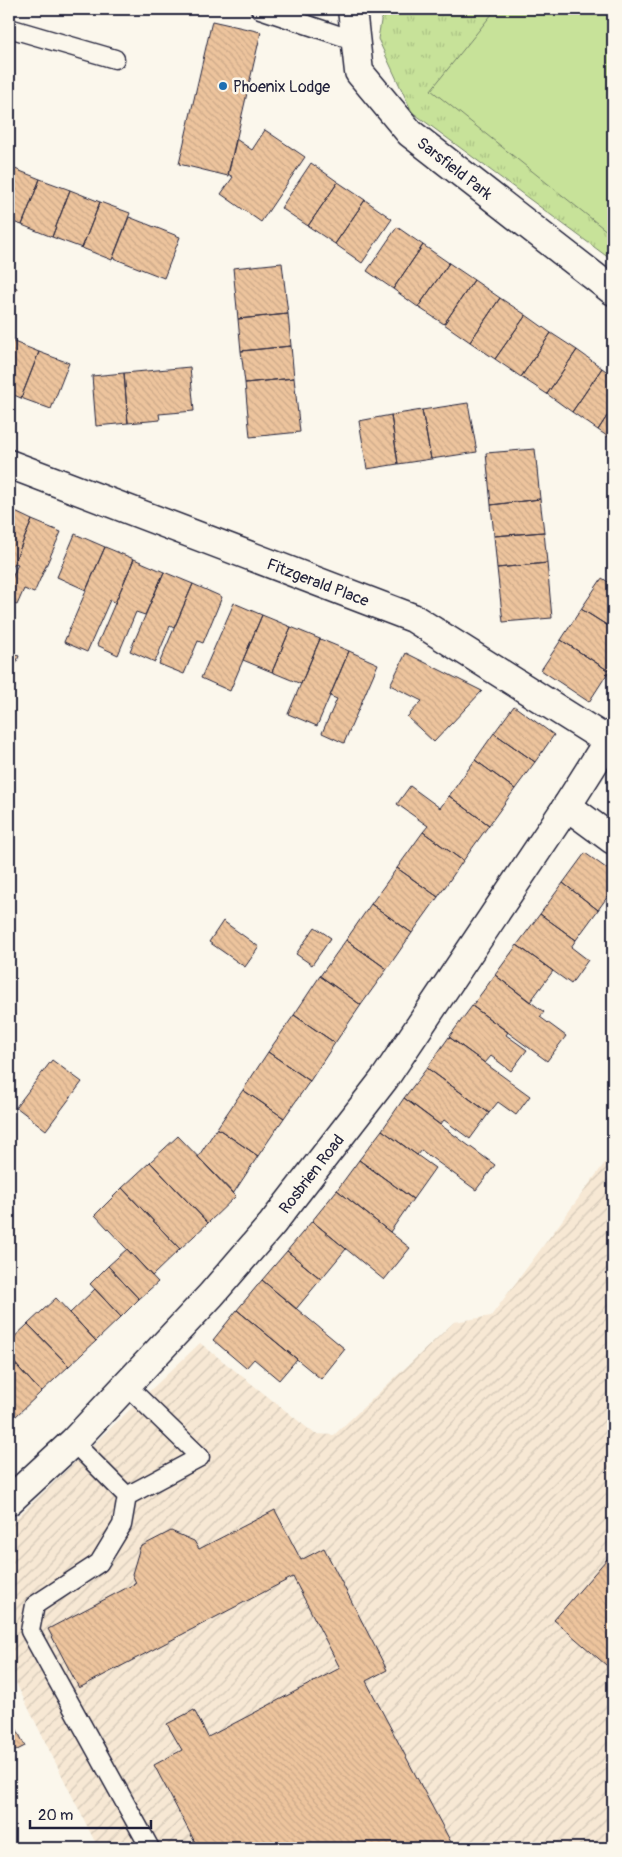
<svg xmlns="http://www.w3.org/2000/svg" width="622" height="1857" font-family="Pangolin,sans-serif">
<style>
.industrial{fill:url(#industrial-furrows)}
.grass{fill:url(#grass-tufts);stroke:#74826a}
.pitch{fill:#c7e299;stroke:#74826a}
.building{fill:url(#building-back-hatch);stroke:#22223b}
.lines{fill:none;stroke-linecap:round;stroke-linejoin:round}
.lane-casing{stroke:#22223b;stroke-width:21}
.street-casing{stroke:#22223b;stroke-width:31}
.secondary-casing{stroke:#22223b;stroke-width:31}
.lane{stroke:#fbf7ec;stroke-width:18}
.street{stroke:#fbf7ec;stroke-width:28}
.secondary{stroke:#fbf7ec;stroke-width:28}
.poi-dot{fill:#1f6fb2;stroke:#fbf7ec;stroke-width:2}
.labels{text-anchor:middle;stroke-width:5;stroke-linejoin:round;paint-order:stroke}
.poi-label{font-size:16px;fill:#22223b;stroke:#fbf7ec;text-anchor:start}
.street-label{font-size:16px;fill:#22223b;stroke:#fbf7ec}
</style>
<defs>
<pattern id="industrial-furrows" width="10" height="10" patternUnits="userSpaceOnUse" patternTransform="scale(1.25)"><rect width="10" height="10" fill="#f7e8d4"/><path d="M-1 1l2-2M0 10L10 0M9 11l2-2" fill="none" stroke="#d3c7b7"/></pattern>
<pattern id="grass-tufts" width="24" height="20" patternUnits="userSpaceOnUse" patternTransform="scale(1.25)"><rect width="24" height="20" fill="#c7e299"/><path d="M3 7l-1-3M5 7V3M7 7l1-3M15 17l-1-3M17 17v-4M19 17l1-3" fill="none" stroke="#abc285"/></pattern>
<pattern id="building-back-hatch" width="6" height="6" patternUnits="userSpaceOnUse" patternTransform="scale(1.25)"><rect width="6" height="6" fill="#edc49d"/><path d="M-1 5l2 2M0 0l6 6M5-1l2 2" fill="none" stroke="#cba888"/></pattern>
</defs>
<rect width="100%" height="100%" fill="#fbf7ec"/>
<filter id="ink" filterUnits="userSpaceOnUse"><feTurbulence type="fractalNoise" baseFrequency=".02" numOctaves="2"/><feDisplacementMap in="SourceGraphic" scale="10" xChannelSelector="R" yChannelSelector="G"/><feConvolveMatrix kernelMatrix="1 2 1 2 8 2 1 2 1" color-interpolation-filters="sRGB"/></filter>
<g filter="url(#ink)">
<path class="industrial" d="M613,1152V1848H98L9,1669V1525L200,1343L315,1434L334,1435L454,1322L491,1316Z"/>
<path class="grass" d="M383,9H613V261L412,112L378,39Z"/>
<path class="pitch" d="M496,9H613V236L431,90Z"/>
<path class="building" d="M212,21L261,32L228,176L179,164Z
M265,130L305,157L261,222L221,194L233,177L228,174L236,139L252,150Z
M311,163L338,182L308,226L281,208Z
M10,167L40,179L22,225L13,222L9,234Z
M40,179L70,190L52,237L22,225Z
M338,182L365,200L335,244L308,226Z
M70,190L100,202L82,248L52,237Z
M365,200L392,219L362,263L335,244Z
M100,202L130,213L112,260L82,248Z
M129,217L180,237L164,278L113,258Z
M397,227L423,245L393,289L367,271Z
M423,245L449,263L418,307L393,289Z
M282,263L288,314L238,319L233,268Z
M449,263L474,280L444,324L418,307Z
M474,280L500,298L470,342L444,324Z
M9,284L17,288L9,309Z
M500,298L526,315L495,359L470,342Z
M288,314L291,346L241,351L238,319Z
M526,315L551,333L521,377L495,359Z
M551,333L577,350L547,394L521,377Z
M9,340L39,352L21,398L9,393Z
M291,346L294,378L245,383L241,351Z
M577,350L602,368L572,412L547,394Z
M39,352L69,363L51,409L21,398Z
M190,367L194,411L159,414L160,420L128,423L124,373Z
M602,368L613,376V407L598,430L572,412Z
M124,373L128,423L96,426L92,376Z
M294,378L300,432L250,437L245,383Z
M468,403L477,452L431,459L422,410Z
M613,407V440L598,430Z
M422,410L431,459L398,464L391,415Z
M391,415L398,464L367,469L359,421Z
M535,449L540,499L491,505L486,453Z
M540,499L544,532L494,536L491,505Z
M9,509L32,520L9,575Z
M32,520L61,532L34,593L24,589L17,605L9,602V585L18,564L14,563Z
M544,532L547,563L497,568L494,536Z
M75,534L105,547L86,590L57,577Z
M105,547L134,559L115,603L110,600L87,652L64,642Z
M134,559L164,572L145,615L136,612L118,655L97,645Z
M547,563L552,618L503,622L497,568Z
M164,572L193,584L174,628L170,626L155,662L130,651Z
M602,578L613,585V629L581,609Z
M193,584L222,597L203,643L198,641L184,674L159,664Z
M234,603L262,615L230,691L201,678Z
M581,609L613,629V665L609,671L561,640Z
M262,615L291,627L272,672L243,660Z
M291,627L320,639L301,684L272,672Z
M320,639L349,651L317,726L288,714Z
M561,640L609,671L589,702L541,670Z
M349,651L378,664L344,743L322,733L337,699L330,696Z
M9,652L19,656L9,680Z
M406,653L482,691L434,742L407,717L422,701L390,685Z
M514,706L554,735L535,762L494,733Z
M494,733L535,762L515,789L475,760Z
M475,760L515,789L489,825L449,796Z
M410,786L440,808L449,796L489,825L463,861L423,832L428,826L397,804Z
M423,832L463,861L438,897L397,868Z
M585,853L613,873V889L598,910L563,883Z
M397,868L438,897L412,933L371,904Z
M563,883L598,910L576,940L540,914Z
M371,904L412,933L387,969L346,940Z
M540,914L576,940L571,947L588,960L571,984L517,945Z
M223,921L259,947L245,967L209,942Z
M315,927L331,938L312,965L296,954Z
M346,940L387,969L361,1005L320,976Z
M517,945L553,971L530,1002L495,975Z
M495,975L544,1012L540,1017L566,1036L547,1061L472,1006Z
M320,976L361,1005L335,1043L294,1015Z
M472,1006L508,1032L506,1035L527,1050L511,1071L491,1056L485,1063L449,1037Z
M294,1015L335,1043L310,1081L268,1052Z
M449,1037L530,1096L516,1115L498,1102L489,1113L427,1068Z
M268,1052L310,1081L284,1118L243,1090Z
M52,1060L82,1082L46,1130L16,1107Z
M427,1068L489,1113L470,1139L444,1120L440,1125L404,1098Z
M243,1090L284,1118L258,1156L217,1128Z
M404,1098L495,1165L476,1190L421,1150L417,1155L382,1130Z
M217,1128L258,1156L233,1194L198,1157Z
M382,1130L435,1168L413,1199L359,1160Z
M178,1136L236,1196L208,1223L150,1162Z
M359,1160L413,1199L390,1232L337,1190Z
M150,1162L208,1223L180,1249L122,1188Z
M122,1188L180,1249L152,1276L95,1215Z
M337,1190L410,1248L384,1280L312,1221Z
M312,1221L346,1249L321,1279L287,1251Z
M127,1249L158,1282L139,1299L108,1266Z
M287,1251L321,1279L296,1309L262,1280Z
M108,1266L139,1299L121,1317L90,1284Z
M262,1280L345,1349L321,1379L237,1310Z
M95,1289L121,1317L96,1341L70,1313Z
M56,1298L96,1341L69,1366L28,1324Z
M237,1310L297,1359L279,1380L254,1359L246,1368L213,1340Z
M28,1324L69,1366L41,1392L9,1357V1342Z
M9,1357L41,1392L14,1418L9,1412Z
M275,1510L301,1560L324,1548L387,1670L366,1681L454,1848H198L154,1765L182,1750L167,1724L194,1710L208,1737L340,1668L293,1577L79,1688L48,1629L136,1583L132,1574L140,1547L171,1531L194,1541L199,1549Z
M613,1552V1671L554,1620Z
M9,1714L25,1746L9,1754Z"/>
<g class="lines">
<defs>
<path id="lane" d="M260,9L356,41
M9,28L115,59
M126,1385L200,1457L127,1496
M73,1442L127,1496
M127,1496L122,1525L99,1563L35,1605L30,1631L150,1848"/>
<g id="street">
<path id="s1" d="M352,9L359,72L410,133L613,291"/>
<path id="s2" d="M9,464L413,618L608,741"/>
<path d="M567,806L613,840"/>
</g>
<g id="secondary">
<path id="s3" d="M9,1501L73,1442L211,1295L272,1224L385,1078L567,806L613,733"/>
</g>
</defs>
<use href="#lane" class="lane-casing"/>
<use href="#street" class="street-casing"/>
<use href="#secondary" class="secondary-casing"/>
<use href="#lane" class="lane"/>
<use href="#street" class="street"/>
<use href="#secondary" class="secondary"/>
</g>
</g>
<circle class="poi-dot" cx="223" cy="86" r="5"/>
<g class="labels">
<g class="poi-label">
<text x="233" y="92">Phoenix Lodge</text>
</g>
<g class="street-label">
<text dy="6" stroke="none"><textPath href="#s1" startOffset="200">Sarsfield Park</textPath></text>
<text dy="6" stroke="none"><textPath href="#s2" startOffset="331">Fitzgerald Place</textPath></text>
<text dy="6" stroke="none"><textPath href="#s3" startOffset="446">Rosbrien Road</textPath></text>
</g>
</g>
<rect width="622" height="1857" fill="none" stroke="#fbf7ec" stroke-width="30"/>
<rect x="15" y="15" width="592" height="1827" fill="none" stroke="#22223b" stroke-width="2" filter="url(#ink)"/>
<path d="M30 1820v8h121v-8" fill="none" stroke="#22223b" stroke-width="2.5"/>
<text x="38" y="1820" font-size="15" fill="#22223b" stroke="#fbf7ec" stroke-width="4" paint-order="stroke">20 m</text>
</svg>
